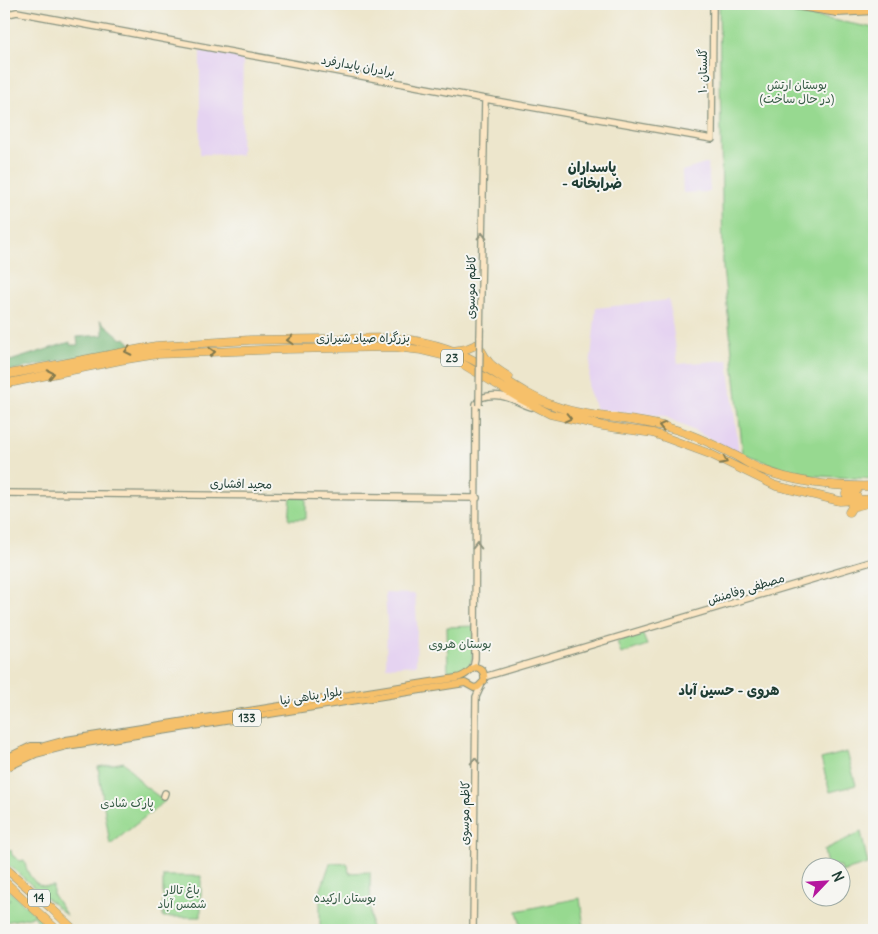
<svg xmlns="http://www.w3.org/2000/svg" width="878" height="934" font-family="Delius,'Playpen Sans Arabic',sans-serif">
<style>
.built{fill:#e5d3f1}
.green{fill:#97d990;stroke:#5b8b62}
.forest{fill:#79b97a;stroke:#4c7b57}
.lines{fill:none;stroke-linecap:round;stroke-linejoin:round}
.secondary-casing{stroke:#869280;stroke-width:8}
.primary-casing{stroke:#869280;stroke-width:8}
.highway-casing{stroke:#869280;stroke-width:9}
.secondary{stroke:#fbe6c4;stroke-width:5.5}
.primary{stroke:#f6c06b;stroke-width:6}
.highway{stroke:#f6c06b;stroke-width:8}
.secondary-bridge-casing{stroke:#869280;stroke-width:8;stroke-linecap:butt}
.secondary-bridge{stroke:#fbe6c4;stroke-width:5.5}
.oneway{stroke:#8d927c}
.oneway2{stroke:#80784d}
.labels{text-anchor:middle;stroke-width:4;stroke-linejoin:round;paint-order:stroke}
.shield{fill:#f6f6f2;stroke:#60746d;stroke-width:1}
.shield-label{font-size:11px;font-weight:bold;fill:#1f3d34}
.street-label{font-size:12px;fill:#1f3d34;stroke:#f6f6f2}
.park-label{font-size:12px;fill:#375c46;stroke:#f6f6f2}
.neighbourhood-label{font-size:14px;font-weight:bold;fill:#1f3d34;stroke:#f6f6f2}
</style>
<rect width="100%" height="100%" fill="#f6f6f2"/>
<filter id="ink" filterUnits="userSpaceOnUse"><feTurbulence type="fractalNoise" baseFrequency=".02" numOctaves="2"/><feDisplacementMap in="SourceGraphic" scale="10" xChannelSelector="R" yChannelSelector="G"/><feConvolveMatrix kernelMatrix="1 2 1 2 8 2 1 2 1" color-interpolation-filters="sRGB"/></filter>
<filter id="wash" filterUnits="userSpaceOnUse"><feTurbulence type="fractalNoise" baseFrequency=".0096" numOctaves="4" result="noise"/><feDisplacementMap in="SourceGraphic" scale="20" xChannelSelector="R" yChannelSelector="G"/><feGaussianBlur stdDeviation="1.12" result="paint"/><feColorMatrix in="noise" values="0 0 0 0 0 0 0 0 0 0 0 0 0 0 0 0 0 1.4 0 .05"/><feComposite in="paint" operator="in"/></filter>
<g filter="url(#wash)">
<rect width="100%" height="100%" fill="#ede6cc"/>
<path class="built" d="M200,51L243,57L241,155L200,154Z
M708,163L710,192L683,193L682,171Z
M669,300L678,364L728,360L739,453L664,416L596,409L588,388L596,308Z
M385,593L415,594L417,624L416,665L386,667L387,623Z"/>
<path class="green" d="M719,4H750L874,28V479L800,475L743,454L723,268Z
M291,497L306,498V519H289Z
M474,626L472,661L464,674L448,677L447,627Z
M642,633L647,645L621,654L617,641Z
M847,752L856,785L830,792L821,759Z
M124,762L143,785L165,801L110,845L98,767Z
M861,832L868,864L841,872L840,866H827L824,850Z
M5,850H11L12,855L20,861L24,860C28,876 35,889 53,886V895L67,916L4,861V851Z
M330,863L348,864L349,873L370,872L371,930H320V892Z
M163,876H201V917H163Z
M4,886L53,930H39L37,920L34,916L6,922L4,906L10,899L4,894Z
M580,898L584,928L590,926L591,930H522L517,911Z"/>
<path class="forest" d="M100,320L122,339L125,338L133,346L4,372V361L9,359L10,361L70,342V345H78L77,337L103,335V327Z"/>
</g>
<g filter="url(#ink)">
<g class="lines">
<defs>
<path id="secondary" d="M4,20L8,14L17,12L485,99L712,139L713,4
M480,338L485,99
M4,493L477,498
M473,668L475,659L476,404L480,398C501,391 512,400 531,407
M484,677L874,561
M164,796L165,793
M473,930L476,697L481,686"/>
<path id="primary" d="M781,4L837,13L874,11
M4,759L31,746H40
M4,765L44,746L66,740L456,678C469,676 468,669 476,667C484,669 485,675 484,681L478,687L474,688L465,683L67,746L36,754L4,769"/>
<path id="highway" d="M452,351L466,349L478,344C488,364 490,365 509,377
M4,375L156,346L250,340L393,338C420,340 449,347 473,360C500,375 525,396 555,406C592,419 632,417 670,428C693,434 715,445 736,456C745,461 753,467 763,470C798,483 837,487 874,486
M4,384L121,360L158,354L287,349L394,347L421,350L442,355L456,360L521,399L550,414L603,426L653,433L710,454L776,486L840,501L874,499
M857,490L848,491L846,494L849,497H857
M849,512L852,507L864,504
M4,867L51,908L74,930
M4,881L57,930"/>
</defs>
<use href="#secondary" class="secondary-casing"/>
<use href="#primary" class="primary-casing"/>
<use href="#highway" class="highway-casing"/>
<use href="#secondary" class="secondary"/>
<use href="#primary" class="primary"/>
<use href="#highway" class="highway"/>
<defs>
<path id="secondary-bridge" d="M479,405L480,338"/>
</defs>
<use href="#secondary-bridge" class="secondary-bridge-casing"/>
<use href="#secondary-bridge" class="secondary-bridge"/>
</g>
<defs><path id="oneway-chevron" d="M-2-3.5L2.5 0L-2 3.5" fill="none" stroke-width="1.6" stroke-linecap="round" stroke-linejoin="round" transform="scale(1.25)"/></defs>
<g class="oneway">
<use href="#oneway-chevron" transform="translate(482 236) rotate(-89)"/>
<use href="#oneway-chevron" transform="translate(477 546) rotate(-90)"/>
<use href="#oneway-chevron" transform="translate(475 761) rotate(-90)"/>
</g>
<g class="oneway2">
<use href="#oneway-chevron" transform="translate(290 340) rotate(177)"/>
<use href="#oneway-chevron" transform="translate(128 351) rotate(168)"/>
<use href="#oneway-chevron" transform="translate(212 352) rotate(-3)"/>
<use href="#oneway-chevron" transform="translate(51 374) rotate(-12)"/>
<use href="#oneway-chevron" transform="translate(568 418) rotate(13)"/>
<use href="#oneway-chevron" transform="translate(662 426) rotate(-167)"/>
<use href="#oneway-chevron" transform="translate(724 461) rotate(26)"/>
</g>
</g>
<g class="labels">
<g class="shield">
<rect x="441" y="349.5" width="22" height="17" rx="4"/>
<rect x="233" y="709.5" width="28" height="17" rx="4"/>
<rect x="28" y="889.5" width="22" height="17" rx="4"/>
</g>
<g class="shield-label">
<text x="452" y="362">23</text>
<text x="247" y="722">133</text>
<text x="39" y="902">14</text>
</g>
<g class="street-label">
<text transform="translate(358 66) rotate(10)" y="4">برادران پایدارفرد</text>
<text transform="translate(703 71) rotate(-90)" y="4">گلستان ۱۰</text>
<text transform="translate(471 287) rotate(-89)" y="4">کاظم موسوی</text>
<text x="363" y="342">بزرگراه صیاد شیرازی</text>
<text transform="translate(241 484) rotate(1)" y="4">مجید افشاری</text>
<text transform="translate(746 589) rotate(-17)" y="4">مصطفی وفامنش</text>
<text transform="translate(311 696) rotate(-9)" y="4">بلوار پناهی نیا</text>
<text transform="translate(465 813) rotate(-89)" y="4">کاظم موسوی</text>
</g>
<g class="park-label">
<text x="797" y="89">بوستان ارتش<tspan x="797" dy="14">(در حال ساخت)</tspan></text>
<text x="460" y="648">بوستان هروی</text>
<text x="127" y="807">پارک شادی</text>
<text x="182" y="894">باغ تالار<tspan x="182" dy="14">شمس آباد</tspan></text>
<text x="345" y="902">بوستان ارکیده</text>
</g>
<g class="neighbourhood-label">
<text x="592" y="172">پاسداران<tspan x="592" dy="16">- ضرابخانه</tspan></text>
<text x="729" y="695">هروی - حسین آباد</text>
</g>
</g>
<rect width="878" height="934" fill="none" stroke="#f6f6f2" stroke-width="20"/>
<g transform="translate(826 882) rotate(65)"><circle r="24" fill="#f6f6f2" stroke="#a0aca6"/>
<path d="M0-4L9 19L0 12L-9 19Z" fill="#b5179e"/>
<text y="-8" font-size="14" font-weight="bold" text-anchor="middle" fill="#1f3d34">N</text>
</g>
</svg>
